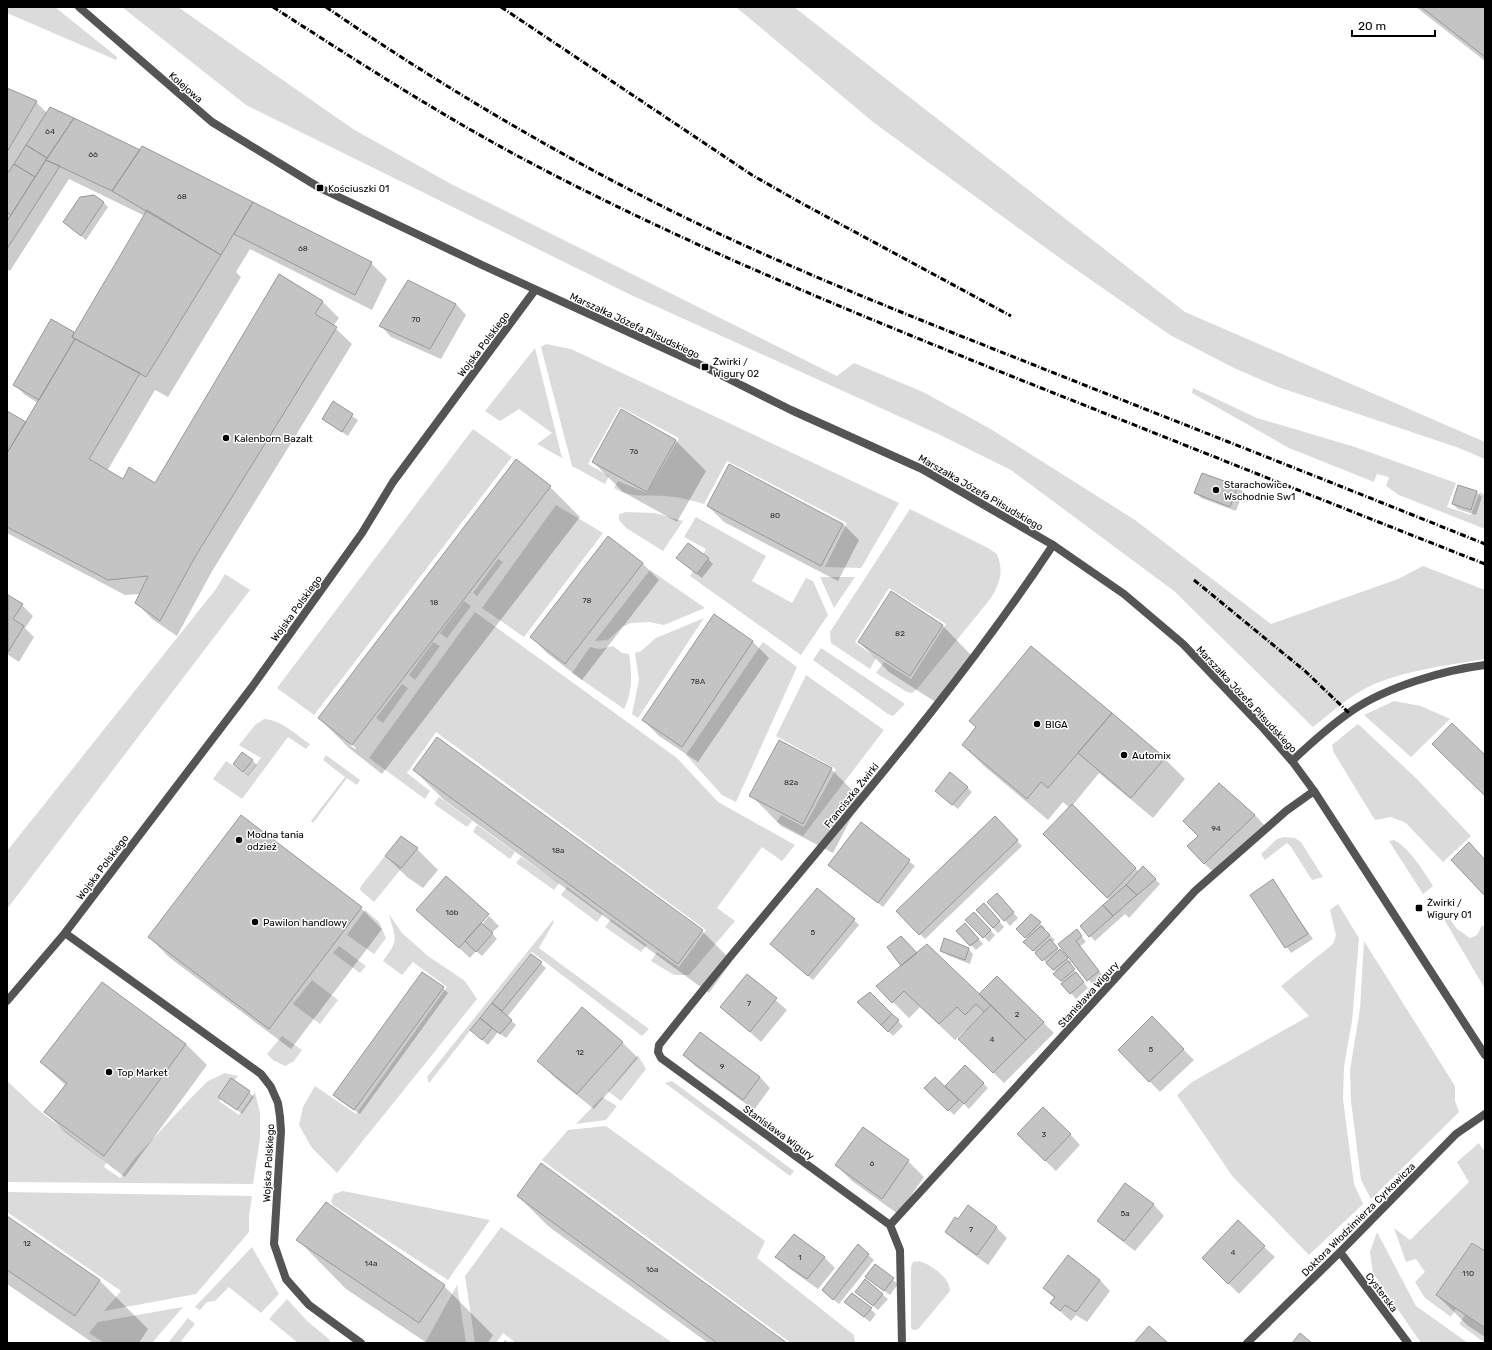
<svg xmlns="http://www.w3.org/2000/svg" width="1492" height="1350" font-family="Rubik,sans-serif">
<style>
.green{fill:#dbdbdb}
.shadow{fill:#0003;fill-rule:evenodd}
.building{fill:#c4c4c4;stroke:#989898}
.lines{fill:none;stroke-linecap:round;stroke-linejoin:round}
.minor{stroke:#545454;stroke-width:8}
.tertiary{stroke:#545454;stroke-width:8}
.rail{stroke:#000;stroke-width:3;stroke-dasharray:6 2 1 2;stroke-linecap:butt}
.poi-dot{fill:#000;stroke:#fff;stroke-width:1.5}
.labels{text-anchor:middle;stroke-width:3;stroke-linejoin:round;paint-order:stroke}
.number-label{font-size:8px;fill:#313131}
.street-label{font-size:10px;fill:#000;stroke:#fff}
.poi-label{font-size:10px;fill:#000;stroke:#fff;text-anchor:start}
</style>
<rect width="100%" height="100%" fill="#fff"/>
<path class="green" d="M7,7H55L117,57L116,60L7,13Z
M122,7H178L353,129L451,184L837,376L854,363L923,392L989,428L1135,520L1271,624L1398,579L1423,566L1485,590V659C1448,665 1401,671 1368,687C1348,697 1331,713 1313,727L1174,591L1011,470L938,434L631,295L246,105Z
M736,7H794L1185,312L1485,442V459L1459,448L1278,387L1234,368L1170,335L1061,259L873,122Z
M546,344L571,349L899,503L861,568L825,567L847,523L727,461L704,504C691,500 679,497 665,496C647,495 630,498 614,488L618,481L647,493L679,438L620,407L588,464L609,476L605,484L572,466L541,347Z
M535,348L562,458L537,444L552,433L519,409L500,421L485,411Z
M1193,388L1257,418L1355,447L1456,483L1447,507L1471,515L1480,492L1485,495V529L1399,495L1386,486L1389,477L1377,474L1374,482L1289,448L1192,393Z
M473,429L512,457L314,715L277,688Z
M556,505L603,533L524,637L482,608Z
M910,509L988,548L997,554C1004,571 1000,583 991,598L917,689L912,693L907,692L876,673L884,662L911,679L946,624L889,588L855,642L876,658L870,669L831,643L830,632Z
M626,512L655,513L683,521L663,551L626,528L619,520V514Z
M696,517L766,556L752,581L792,603L806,578L813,581L828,615L801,655L690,576L706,549L684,537Z
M498,559L503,562L477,596L473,593Z
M650,570L705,608L664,625L649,622L631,623L622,627L608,640L595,641Z
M225,574L250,590L7,909V851L216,589Z
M820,577H855L834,608Z
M464,601L471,606L447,638L440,633Z
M475,612L677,758L718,802L795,845L782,861L762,847L717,908L735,921L689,975H674L651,961L657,952L679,967L706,930L436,732L407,773L430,791L425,799L369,758Z
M704,618L638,718L632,714L639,680L635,653L641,651L656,638Z
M433,642L440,646L415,680L409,675Z
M763,642L797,667L736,802L722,795L686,755Z
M613,646L622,653L629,654C632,674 633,690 624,709L572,673L590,647L600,649Z
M821,648L905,704L893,716L888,714L813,660Z
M806,675L884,730L803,836L777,822L781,815L804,827L836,769L776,736Z
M402,684L408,688L383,723L376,718Z
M1394,701L1421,706L1450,719L1411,757L1364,715Z
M264,719C282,720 296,735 310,744L306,749L288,737L242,799L213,779L226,761L248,775L261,758L239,745L255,725Z
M1358,724L1416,778L1471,836L1443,862L1406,823L1391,817L1375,820L1334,753L1332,745Z
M326,755L360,780L357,785L347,778L313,823L311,821L345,777L323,760Z
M439,797L472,821L467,827L434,804Z
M477,825L515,852L510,859L473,832Z
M1285,837L1295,838L1301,842L1323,877L1312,880L1291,847L1287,843L1265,860L1261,854L1277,839Z
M1394,840C1409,847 1424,872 1433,886L1423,894L1389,841Z
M385,856L401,869L374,902L360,890L361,886Z
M521,857L559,883L554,890L516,863Z
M567,887L603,914L597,922L561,895Z
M1338,904L1359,938L1352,1021L1344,1066L1343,1099L1354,1184L1363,1204L1309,1255L1233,1177L1177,1095L1192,1082L1309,1016L1281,986L1333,944L1336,935L1330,910Z
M365,910L379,922L386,938L374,954L347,935Z
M1446,913L1457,929L1470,938L1477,935L1482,925L1485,928V989L1441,914Z
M389,914L402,933L428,956L465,981L477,999L337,1173L312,1148L299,1125L303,1107L315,1086L356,1114L447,987L413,962L402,975L383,961C399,939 396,941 389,914Z
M611,919L647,945L641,952L605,927Z
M553,920L554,922L539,948L649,1029L642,1036L532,952L429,1083L427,1077Z
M1364,941L1455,1086V1101L1459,1112L1371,1199L1361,1180L1351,1101L1350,1070L1360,1009Z
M339,946L366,966L360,973L333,953Z
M312,980L338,1000L320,1024L293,1004Z
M282,1036L302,1050L294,1061L285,1066L273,1060L267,1054Z
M638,1055L646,1069L621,1101L608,1091Z
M225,1073L238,1076L219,1101L239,1115L255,1092L260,1113V1138L253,1184L7,1182V1081L35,1107L106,1163L104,1167L120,1178L135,1158L190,1099L208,1081Z
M672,1081L794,1171L790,1176L665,1083Z
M602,1097L617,1106L606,1120L576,1124Z
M606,1126L765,1241L757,1258L854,1335L855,1343H791L542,1160L568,1130Z
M1479,1143L1485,1152V1251L1472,1242L1437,1295L1456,1309L1451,1317L1425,1298L1415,1282L1425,1272L1416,1259L1406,1262L1394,1228L1410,1240L1469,1182L1457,1162Z
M343,1191L490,1220L448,1280L333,1205L331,1201L334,1194Z
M7,1192L252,1196L249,1216V1232L196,1294L104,1311L121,1291L7,1212Z
M501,1227L673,1343H516L503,1333L496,1343H475L465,1276Z
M1377,1232L1416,1306L1468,1343H1421L1373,1273L1370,1252Z
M252,1247L279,1294L261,1313L229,1287L215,1301L207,1302L200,1310L195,1307Z
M919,1261C932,1265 950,1278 950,1291L921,1326L917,1330H913L911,1328V1267L913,1262Z
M457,1285L466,1343H425Z
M287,1299L307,1321L329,1339L331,1343H298L269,1319Z
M183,1307L152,1343H104L89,1333L98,1322Z
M1465,1315L1485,1328V1343L1459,1324Z
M188,1318L195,1324L181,1341L183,1343H168Z"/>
<path class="shadow" d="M1416,7H1485V61Z
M7,89L36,102L47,113L51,108L140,151L143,147L371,263L387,279L372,310L250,249L236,272L241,277L168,397L155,390L107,471L123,480L156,485L280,275L323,302L339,318L333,326L352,344L211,573L177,636L152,619L136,602L140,594L125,595L7,533V412L26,424L38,403L25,395L14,384L51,320L75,334L145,216L69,179L10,271L7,269Z
M103,202L108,207L86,240L69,226Z
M408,281L456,304L466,315L441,359L391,337L381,326Z
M333,403L358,420L348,436L323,419Z
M622,410L676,441L706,471L677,522L623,492L593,462Z
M1202,474L1238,487L1243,492L1236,511L1201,498L1196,493Z
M1459,486L1477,492L1482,497L1476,515L1458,509L1453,504Z
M550,487L580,517L382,774L349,748L319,718ZM350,743L356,748L355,749L350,745Z
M708,506L843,524L859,540L838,581L724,522Z
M609,538L643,564L659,580L582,680L547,653L531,637Z
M708,559L713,564L702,578L683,563Z
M8,596L22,605L33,616L25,628L34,637L19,662L7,654Z
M714,615L753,642L769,658L698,762L659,736L643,720Z
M942,625L972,656L940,705L889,672L859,642Z
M1031,647L1164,758L1185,779L1153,818L1099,773L1072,806L1139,872L1143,867L1160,884L1129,918L1125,914L1095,941L1081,926L1110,900L1044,834L1070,808L1063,802L1048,820L984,766L963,745Z
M252,760L257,765L248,776L234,764Z
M831,769L861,799L833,853L781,826L751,795Z
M414,770L702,931L732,961L709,993L444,800Z
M967,787L972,792L958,809L941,796Z
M1255,815L1265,826L1215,874L1204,863L1199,836Z
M995,818L1022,846L925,939L898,911Z
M861,824L915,866L883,907L830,865Z
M417,849L438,870L423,888L407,877L386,856Z
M1272,880L1313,939L1291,953L1252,895Z
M1002,899L1018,918L1010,926L989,902Z
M361,908L382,929L291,1049L170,958L149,937Z
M989,909L1004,927L998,933L993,928Z
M973,913L995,935L989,942L967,920Z
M1031,915L1045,928L1044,930L1055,940L1052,943L1072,963L1070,965L1088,988L1076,999L1055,974L1056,972L1025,942L1028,939L1018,929Z
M489,916L499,926L492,933L497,939L482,956L476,951L470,958L428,920L482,924Z
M854,920L859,925L813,980L777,949Z
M970,930L983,944L976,950L957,931Z
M1077,930L1086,942L1080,946L1103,976L1093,985L1059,944Z
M927,945L990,1006L997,977L1054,1033L1004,1083L959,1039L967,1031L966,1030L955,1040L920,1007L909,1018L878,987Z
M968,948L973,954L970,964L947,955L942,950Z
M532,956L546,968L507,1017L516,1025L506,1038L498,1032L488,1045L471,1030Z
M747,975L787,1010L761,1042L722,1007Z
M102,984L186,1044L207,1065L125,1177L66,1133L45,1112L66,1086L41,1062Z
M443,988L448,993L360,1114L339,1100L334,1095Z
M870,993L903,1026L893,1036L859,1002Z
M1152,1018L1194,1060L1160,1092L1119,1050Z
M701,1033L760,1077L770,1088L754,1110L695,1066L684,1055Z
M622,1042L638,1058L594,1109L554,1077L538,1061Z
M965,1066L988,1088L969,1109L964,1104L954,1115L926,1088H945Z
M249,1092L254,1097L242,1114L220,1097Z
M1070,1134L1080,1145L1056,1171L1029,1145Z
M908,1161L924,1177L898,1214L852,1181L836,1165Z
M1125,1185L1154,1205L1164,1216L1135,1251L1109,1231L1098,1221Z
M518,1196L786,1343H708L548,1226Z
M968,1207L997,1228L1007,1238L988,1265L957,1242L946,1231L958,1220Z
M7,1217L100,1281L148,1329L139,1343H93L7,1284Z
M794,1236L825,1258L835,1268L818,1289L787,1267L777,1256Z
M298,1240L444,1286L493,1335L488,1343H427L346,1289Z
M858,1246L874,1260L839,1304L828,1295Z
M1264,1247L1275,1257L1239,1294L1203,1258Z
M1485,1253V1337L1467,1325L1437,1295Z
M875,1266L898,1284L890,1295L872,1282Z
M865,1280L888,1299L878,1310L856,1292Z
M1100,1280L1110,1291L1087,1322L1076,1315L1071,1321L1062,1313L1051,1303L1054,1298L1044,1288Z
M852,1294L876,1314L870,1322L845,1302Z
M505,1340L509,1343H503Z"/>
<path class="building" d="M1421,7H1485V57Z
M7,88L37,101L7,152Z
M50,107L74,118L47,158L26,145Z
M74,118L140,150L112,191L46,160Z
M26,145L47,158L35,177L14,164Z
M142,146L253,202L221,255L112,191Z
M46,160L60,166L7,249V221Z
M14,164L35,177L11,215L7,212V174Z
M94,195L104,202L81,236L63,222L80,197Z
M253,202L372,262L355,295L234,234Z
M147,210L221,255L146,377L72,337Z
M279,274L323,301L315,314L337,327L195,557L160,621L135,603L148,576L108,580L7,527V453L75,339L140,373L89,459L123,479L129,467L155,483Z
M408,280L456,304L430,349L379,326Z
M51,319L74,332L72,337L75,339L39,400L13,385Z
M333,401L353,414L342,432L322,419Z
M621,409L676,440L647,492L592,462Z
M7,411L26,422L7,453Z
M516,459L551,486L352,745L318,718Z
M729,464L843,524L821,566L707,506Z
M1202,473L1238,486L1230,507L1194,493Z
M1458,485L1477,491L1471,510L1452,504Z
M608,536L643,563L565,664L530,637Z
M688,543L709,558L697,574L676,558Z
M891,591L943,625L910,676L858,642Z
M8,595L23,604L13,619L24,626L8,652Z
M714,614L753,641L682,747L642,720Z
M1031,646L1112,713L1048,788L1041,782L1027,799L962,745L976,727L969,721Z
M1112,713L1165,758L1131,798L1078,753Z
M1452,723L1485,755V796L1432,744Z
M437,737L703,930L678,964L413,770Z
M779,740L832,768L803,824L749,796Z
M242,752L253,760L243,772L233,764Z
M950,772L968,787L952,805L935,791Z
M1219,783L1255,815L1204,864L1187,846L1198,836L1183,821Z
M1072,804L1136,868L1107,898L1043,834Z
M241,815L362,907L269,1029L148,937Z
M995,816L1018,840L919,935L896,911Z
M861,822L910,860L878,903L828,865Z
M401,836L418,848L401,868L385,856Z
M1469,842L1485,860V896L1451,860Z
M1143,866L1156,879L1137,895L1126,885Z
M446,876L489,914L459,948L416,910Z
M1273,879L1308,934L1285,948L1250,895Z
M1126,885L1137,895L1113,916L1103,905Z
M817,888L855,919L808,976L770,944Z
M997,893L1014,912L1004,921L987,902Z
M984,903L1000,921L993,928L976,910Z
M1103,905L1113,916L1089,937L1080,926Z
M974,912L991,930L983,938L965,920Z
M1031,914L1041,922L1025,938L1016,929Z
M481,923L493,933L476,952L465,941Z
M965,923L979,939L970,946L956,931Z
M1041,926L1050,935L1033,951L1023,942Z
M1077,929L1082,936L1076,941L1099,971L1087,981L1058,944Z
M901,936L917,953L901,966L887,947Z
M944,938L969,948L965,960L940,951Z
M1050,939L1058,948L1042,961L1035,953Z
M927,944L991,1005L984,1012L976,1004L965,1015L957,1007L939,1024L904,991L892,1003L876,986Z
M1060,949L1068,958L1053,970L1046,963Z
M531,954L542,962L502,1011L492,1003Z
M1068,961L1075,969L1061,981L1053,974Z
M422,972L444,987L354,1110L333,1095Z
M1076,972L1084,982L1070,994L1061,984Z
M747,974L777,998L750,1032L720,1007Z
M997,976L1044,1022L1026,1040L979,994Z
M102,982L186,1044L104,1156L44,1112L67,1083L40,1062Z
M870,992L892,1014L881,1025L857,1002Z
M492,1003L512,1020L500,1034L480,1018Z
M991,1005L1026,1040L993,1073L958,1039Z
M582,1007L623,1042L577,1094L537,1061Z
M892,1014L899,1020L888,1032L881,1025Z
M1152,1016L1184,1049L1149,1082L1118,1050Z
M480,1018L492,1028L482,1040L470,1030Z
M700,1032L760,1077L743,1100L683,1055Z
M965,1065L984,1083L964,1104L945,1086Z
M935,1077L959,1100L948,1111L924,1088Z
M231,1078L250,1091L237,1110L218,1097Z
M1043,1107L1071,1134L1045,1161L1017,1134Z
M863,1127L909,1160L882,1199L835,1165Z
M541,1163L787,1343H717L517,1196Z
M1125,1183L1154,1204L1124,1241L1097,1221Z
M326,1202L445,1285L419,1323L296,1240Z
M968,1205L997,1227L977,1255L945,1232L955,1217L958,1219Z
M7,1216L100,1280L75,1316L7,1270Z
M1238,1220L1265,1246L1228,1284L1202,1258Z
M794,1234L825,1257L807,1279L775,1257Z
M1472,1243L1485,1251V1328L1436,1295Z
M858,1244L869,1254L833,1300L822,1290Z
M1068,1255L1100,1280L1076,1312L1065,1305L1060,1311L1050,1303L1055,1297L1043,1288Z
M875,1264L894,1278L884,1291L865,1277Z
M865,1279L883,1294L873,1306L855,1292Z
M852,1293L872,1308L864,1317L844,1302Z
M1149,1326L1168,1343H1134Z
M1300,1333L1312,1343H1292Z"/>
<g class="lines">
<path class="minor" d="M1292,761C1311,743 1331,725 1353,710C1387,687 1444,670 1485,665
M65,933L261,1074L271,1087L278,1103L280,1117L281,1131L274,1244L286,1279L309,1305L361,1343
M7,1001L65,933L252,687L362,533L393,482L535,290
M890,1225L1195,891L1286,811L1314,791
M1340,1252L1408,1343
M902,1343L900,1250L890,1225L661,1058L658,1052L659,1045C790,878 936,722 1053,545
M1247,1343L1340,1252L1456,1134L1485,1114"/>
<path class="tertiary" d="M79,7L212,122L320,188L482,265L705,367L791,410L922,469L1053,545L1124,594L1183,644L1264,729L1292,761L1314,791L1485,1055"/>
<path class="rail" d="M273,7C352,58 431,109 514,154C682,244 859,315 1036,386C1185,445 1335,505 1485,564
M326,7C441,86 561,157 686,218C806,276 931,324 1054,373C1198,430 1341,486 1485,544
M501,7L752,175L803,204L1011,316
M1194,580L1305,671L1349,713"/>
</g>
<g class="poi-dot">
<rect x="316" y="184" width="8" height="8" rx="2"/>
<rect x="701" y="363" width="8" height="8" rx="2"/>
<circle cx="226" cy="438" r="4"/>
<circle cx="1216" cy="490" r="4"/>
<circle cx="1037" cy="724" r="4"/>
<circle cx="1124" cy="755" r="4"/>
<circle cx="239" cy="840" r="4"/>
<rect x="1415" y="904" width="8" height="8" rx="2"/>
<circle cx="255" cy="922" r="4"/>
<circle cx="109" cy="1072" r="4"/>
</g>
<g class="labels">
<g class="number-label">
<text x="50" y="134">64</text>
<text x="93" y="157">66</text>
<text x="182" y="199">68</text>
<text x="303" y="251">68</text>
<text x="416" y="322">70</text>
<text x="634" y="454">76</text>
<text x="775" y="518">80</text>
<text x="587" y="603">78</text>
<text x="434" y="605">18</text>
<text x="900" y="636">82</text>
<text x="698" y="684">78A</text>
<text x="791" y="785">82a</text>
<text x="1216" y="831">94</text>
<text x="558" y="853">18a</text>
<text x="452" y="915">16b</text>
<text x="813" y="935">5</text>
<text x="749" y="1006">7</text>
<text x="1017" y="1017">2</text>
<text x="992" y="1042">4</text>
<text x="1151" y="1052">5</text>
<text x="580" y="1055">12</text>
<text x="722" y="1069">9</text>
<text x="1044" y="1137">3</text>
<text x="872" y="1166">6</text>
<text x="1125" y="1216">5a</text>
<text x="971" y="1232">7</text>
<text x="27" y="1246">12</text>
<text x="1233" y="1255">4</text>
<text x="800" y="1260">1</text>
<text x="371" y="1266">14a</text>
<text x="652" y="1272">16a</text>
<text x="1468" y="1276">110</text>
</g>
<g class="street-label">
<text transform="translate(186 87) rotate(41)" y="4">Kolejowa</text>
<text transform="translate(635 325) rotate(25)" y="4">Marszałka Józefa Piłsudskiego</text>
<text transform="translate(483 344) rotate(-53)" y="4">Wojska Polskiego</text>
<text transform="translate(981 492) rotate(30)" y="4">Marszałka Józefa Piłsudskiego</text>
<text transform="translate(296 608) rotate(-54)" y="4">Wojska Polskiego</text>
<text transform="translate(1247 699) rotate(47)" y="4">Marszałka Józefa Piłsudskiego</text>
<text transform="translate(851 795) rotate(-51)" y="4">Franciszka Żwirki</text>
<text transform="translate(102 867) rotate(-53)" y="4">Wojska Polskiego</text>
<text transform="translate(1088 994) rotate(-48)" y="4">Stanisława Wigury</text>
<text transform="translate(779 1132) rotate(36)" y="4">Stanisława Wigury</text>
<text transform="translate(268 1163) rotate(-87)" y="4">Wojska Polskiego</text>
<text transform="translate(1358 1219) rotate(-45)" y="4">Doktora Włodzimierza Cyrkowicza</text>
<text transform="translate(1382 1292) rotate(53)" y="4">Cysterska</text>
</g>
<g class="poi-label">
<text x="328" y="192">Kościuszki 01</text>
<text x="713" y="365">Żwirki /<tspan x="713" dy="12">Wigury 02</tspan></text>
<text x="234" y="442">Kalenborn Bazalt</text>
<text x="1224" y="488">Starachowice<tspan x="1224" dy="12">Wschodnie Sw1</tspan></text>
<text x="1045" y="728">BIGA</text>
<text x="1132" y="759">Automix</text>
<text x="247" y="838">Modna tania<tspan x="247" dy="12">odzież</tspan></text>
<text x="1427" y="906">Żwirki /<tspan x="1427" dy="12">Wigury 01</tspan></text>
<text x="263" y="926">Pawilon handlowy</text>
<text x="117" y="1076">Top Market</text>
</g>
</g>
<rect width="1492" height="1350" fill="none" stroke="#000000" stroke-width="16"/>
<path d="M1352 30v6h83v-6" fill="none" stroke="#000000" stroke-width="2"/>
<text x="1358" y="30" font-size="12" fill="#000000" stroke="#ffffff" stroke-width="3" paint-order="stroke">20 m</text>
</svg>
